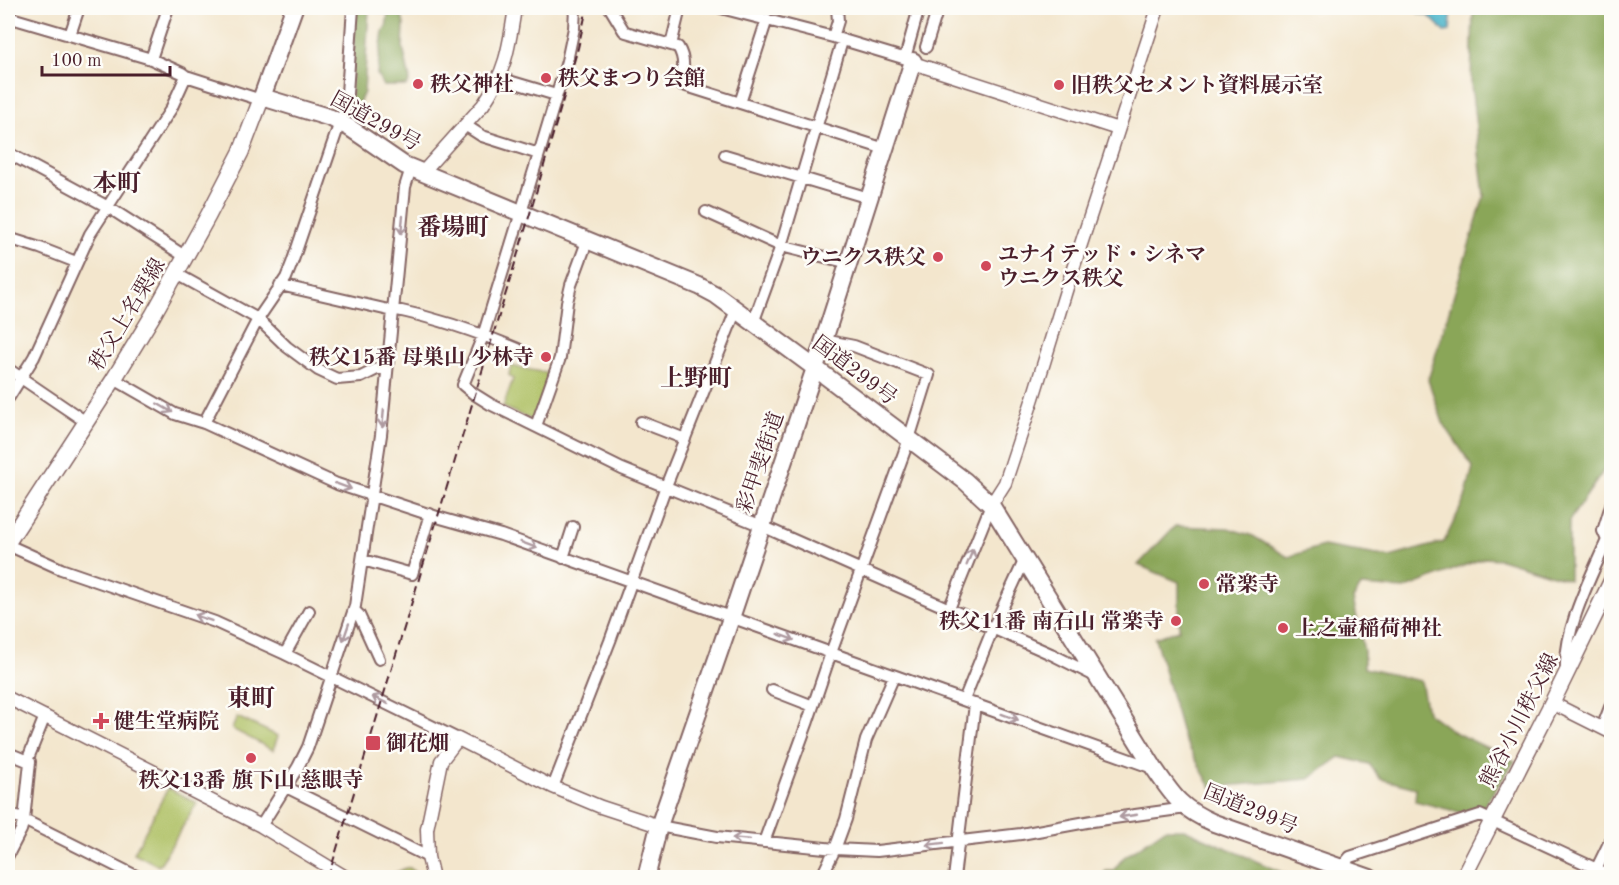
<svg xmlns="http://www.w3.org/2000/svg" width="1619" height="885" font-family="'Old Standard TT','Noto Serif JP',serif">
<style>
.green{fill:#aec063;stroke:#7c7047;stroke-width:1.5}
.forest{fill:#8aa659;stroke:#6a6242;stroke-width:1.5}
.water{fill:#4cb5ca;stroke:#4b6a7a;stroke-width:1.5}
.lines{fill:none;stroke-linecap:round;stroke-linejoin:round}
.minor-casing{stroke:#856564;stroke-width:14}
.tertiary-casing{stroke:#856564;stroke-width:15}
.primary-casing{stroke:#856564;stroke-width:18}
.trunk-casing{stroke:#856564;stroke-width:20}
.minor{stroke:#fff;stroke-width:10}
.tertiary{stroke:#fff;stroke-width:12}
.primary{stroke:#fff;stroke-width:15}
.trunk{stroke:#fff;stroke-width:16}
.rail{stroke:#4a1f2b;stroke-width:2;stroke-dasharray:9 4.5;stroke-linecap:butt}
.oneway{stroke:#ae9aa0}
.poi-dot{fill:#d1495b;stroke:#fdfcf7;stroke-width:2}
.labels{text-anchor:middle;stroke-width:5;stroke-linejoin:round;paint-order:stroke}
.poi-label{font-size:21px;font-weight:bold;fill:#4a1f2b;stroke:#fdfcf7;text-anchor:start}
.street-label{font-size:21px;fill:#4a1f2b;stroke:#fdfcf7}
.quarter-label{font-size:24px;font-weight:bold;fill:#4a1f2b;stroke:#fdfcf7}
</style>
<rect width="100%" height="100%" fill="#fdfcf7"/>
<filter id="ink" filterUnits="userSpaceOnUse"><feTurbulence type="fractalNoise" baseFrequency=".0167" numOctaves="2"/><feDisplacementMap in="SourceGraphic" scale="12" xChannelSelector="R" yChannelSelector="G"/><feConvolveMatrix kernelMatrix="1 2 1 2 8 2 1 2 1" color-interpolation-filters="sRGB"/></filter>
<filter id="wash" filterUnits="userSpaceOnUse"><feTurbulence type="fractalNoise" baseFrequency=".008" numOctaves="4" result="noise"/><feDisplacementMap in="SourceGraphic" scale="24" xChannelSelector="R" yChannelSelector="G"/><feGaussianBlur stdDeviation="1.35" result="paint"/><feColorMatrix in="noise" values="0 0 0 0 0 0 0 0 0 0 0 0 0 0 0 0 0 1.4 0 .05"/><feComposite in="paint" operator="in"/></filter>
<g filter="url(#wash)">
<rect width="100%" height="100%" fill="#f3e6cd"/>
<path class="green" d="M511,366L551,374L534,421L503,407L513,379L509,375Z
M237,717L278,736L273,750L232,729Z
M168,788L197,803L159,866L134,853Z
M406,868H410L419,877H386Z"/>
<path class="forest" d="M356,8H384L401,13L404,24L403,48L410,80L407,86H383L377,74L383,31L386,28L388,14L369,9L364,92L358,105L354,104L350,106Z
M1473,8H1611L1612,378L1608,380L1611,389V460L1569,521V580L1501,559L1484,558L1404,589L1361,586L1353,599L1364,651V668L1421,681L1427,712L1454,732L1515,761L1483,807L1466,814L1415,801L1416,788L1381,779L1369,764L1340,757L1309,779L1211,787L1183,737L1155,638L1179,630V582L1138,565L1175,526L1228,528L1253,536L1288,557L1323,546L1390,557L1444,542L1465,498L1473,467L1443,423L1428,380L1484,196L1471,84Z
M1165,829H1184L1292,877L1173,878V876L1163,874L1150,878L1101,877L1106,871H1113L1123,858Z"/>
<path class="water" d="M1419,8H1452L1450,31L1445,32L1428,15L1419,14Z"/>
</g>
<g filter="url(#ink)">
<g class="lines">
<defs>
<path id="minor" d="M575,8L574,28L567,61L539,154L483,336L463,385L474,394L490,404L622,469L762,526L1051,654L1097,677
M610,8L624,31L626,32L678,47C686,60 683,71 680,84L885,149
M721,8L833,37L913,61
M8,17L151,59L182,73L186,76L261,100
M70,35L79,8
M833,37L838,21L837,8
M671,45L680,8
M926,47L938,8
M905,58L919,8
M151,59L168,8
M499,78L556,95
M740,103L767,19
M465,125L482,136L539,154
M8,153L108,207L186,257
M725,155L869,198
M706,212L781,246L849,263
M8,238L40,248L76,262
M177,274L258,319L287,347L318,370L337,379L361,377L377,369H387
M280,285L393,311
M393,309C436,318 478,332 518,349
M753,323L781,246L842,41
M8,369L86,422
M114,379L175,414L204,423L337,484L437,517L501,535L1153,768
M9,397L34,357L90,234L171,109L186,76
M641,422L685,439
M204,423L258,319L286,278L292,263L340,122L346,107L353,8
M536,426L560,358L567,302L571,285L588,239
M1607,540L1603,531L1612,502
M8,545L61,569L215,622L285,654L458,739
M563,558L573,527
M363,560L412,574L430,514
M949,609L991,505
M354,610L359,615L379,659
M285,654L309,611
M1566,669C1564,628 1591,577 1607,540L1612,536
M772,690L813,706
M964,700L993,628L1025,559
M1602,728L1612,702
M8,753L30,762L24,820L21,830L8,855
M27,761L45,716
M286,787L428,857
M553,787L610,641L666,486L736,310
M8,813L24,820L140,878
M261,826L298,767L308,747L355,606L381,435L405,187L411,168
M659,826L717,837L835,849L877,851L1021,834L1092,821L1186,808
M764,842L808,721L832,650L909,439L929,375L854,346L824,340
M1341,868L1350,857L1480,815L1612,876
M821,878L835,849L846,819L866,740L894,676
M954,878L975,704
M1592,878L1612,837"/>
<path id="tertiary" d="M913,63L1118,129
M423,172L483,105C506,71 509,47 515,8
M991,505L1005,483L1033,398L1069,281L1158,8
M8,698L261,826L347,878
M1552,703L1612,733
M433,878L428,857L427,829L441,761L458,739L553,787L601,807L659,826"/>
<path id="primary" d="M8,542L114,379L153,315L208,216L241,152L262,97
M1463,878L1552,703L1612,580"/>
<path id="trunk" d="M294,8L262,97L331,118L350,128L404,165L699,286L716,295L815,368L965,481L991,505L1154,768C1173,796 1181,809 1214,823L1370,878
M646,878L659,826L731,618L815,368L913,61"/>
</defs>
<use href="#minor" class="minor-casing"/>
<use href="#tertiary" class="tertiary-casing"/>
<use href="#primary" class="primary-casing"/>
<use href="#trunk" class="trunk-casing"/>
<use href="#minor" class="minor"/>
<use href="#tertiary" class="tertiary"/>
<use href="#primary" class="primary"/>
<use href="#trunk" class="trunk"/>
<path class="rail" d="M328,878L529,217L578,48L587,8"/>
</g>
<defs><path id="oneway-shaft" d="M-6 0H5M1.5-3L5.5 0L1.5 3" fill="none" stroke-width="1.6" stroke-linecap="round" stroke-linejoin="round" transform="scale(1.5)"/></defs>
<g class="oneway">
<use href="#oneway-shaft" transform="translate(402 225) rotate(96)"/>
<use href="#oneway-shaft" transform="translate(165 408) rotate(30)"/>
<use href="#oneway-shaft" transform="translate(383 419) rotate(95)"/>
<use href="#oneway-shaft" transform="translate(343 486) rotate(20)"/>
<use href="#oneway-shaft" transform="translate(529 545) rotate(20)"/>
<use href="#oneway-shaft" transform="translate(970 557) rotate(-68)"/>
<use href="#oneway-shaft" transform="translate(203 618) rotate(-161)"/>
<use href="#oneway-shaft" transform="translate(346 632) rotate(109)"/>
<use href="#oneway-shaft" transform="translate(786 637) rotate(20)"/>
<use href="#oneway-shaft" transform="translate(380 700) rotate(-154)"/>
<use href="#oneway-shaft" transform="translate(1010 717) rotate(20)"/>
<use href="#oneway-shaft" transform="translate(1128 816) rotate(172)"/>
<use href="#oneway-shaft" transform="translate(741 839) rotate(-175)"/>
<use href="#oneway-shaft" transform="translate(935 844) rotate(173)"/>
</g>
</g>
<g class="poi-dot">
<circle cx="546" cy="78" r="6"/>
<circle cx="418" cy="84" r="6"/>
<circle cx="1059" cy="85" r="6"/>
<circle cx="938" cy="257" r="6"/>
<circle cx="986" cy="266" r="6"/>
<circle cx="546" cy="357" r="6"/>
<circle cx="1204" cy="584" r="6"/>
<circle cx="1176" cy="621" r="6"/>
<circle cx="1283" cy="628" r="6"/>
<path d="M98 712h6v6h6v6h-6v6h-6v-6h-6v-6h6z"/>
<rect x="365" y="735" width="16" height="16" rx="3"/>
<circle cx="251" cy="758" r="6"/>
</g>
<g class="labels">
<g class="poi-label">
<text x="558" y="85">秩父まつり会館</text>
<text x="430" y="91">秩父神社</text>
<text x="1071" y="92">旧秩父セメント資料展示室</text>
<text x="998" y="261">ユナイテッド・シネマ<tspan x="998" dy="24">ウニクス秩父</tspan></text>
<text x="926" y="264" text-anchor="end">ウニクス秩父</text>
<text x="534" y="364" text-anchor="end">秩父15番 母巣山 少林寺</text>
<text x="1216" y="591">常楽寺</text>
<text x="1164" y="628" text-anchor="end">秩父11番 南石山 常楽寺</text>
<text x="1295" y="635">上之壷稲荷神社</text>
<text x="114" y="728">健生堂病院</text>
<text x="386" y="750">御花畑</text>
<text x="251" y="787" text-anchor="middle">秩父13番 旗下山 慈眼寺</text>
</g>
<g class="street-label">
<text transform="translate(376 121) rotate(29)" y="7">国道299号</text>
<text transform="translate(127 314) rotate(-59)" y="7">秩父上名栗線</text>
<text transform="translate(855 370) rotate(37)" y="7">国道299号</text>
<text transform="translate(760 462) rotate(-71)" y="7">彩甲斐街道</text>
<text transform="translate(1519 720) rotate(-63)" y="7">熊谷小川秩父線</text>
<text transform="translate(1251 809) rotate(22)" y="7">国道299号</text>
</g>
<g class="quarter-label">
<text x="117" y="191">本町</text>
<text x="453" y="235">番場町</text>
<text x="696" y="386">上野町</text>
<text x="251" y="706">東町</text>
</g>
</g>
<rect width="1619" height="885" fill="none" stroke="#fdfcf7" stroke-width="30"/>
<path d="M42 66v9h128v-9" fill="none" stroke="#4a1f2b" stroke-width="3"/>
<text x="51" y="66" font-size="18" fill="#4a1f2b" stroke="#fdfcf7" stroke-width="4.5" paint-order="stroke">100 m</text>
</svg>
